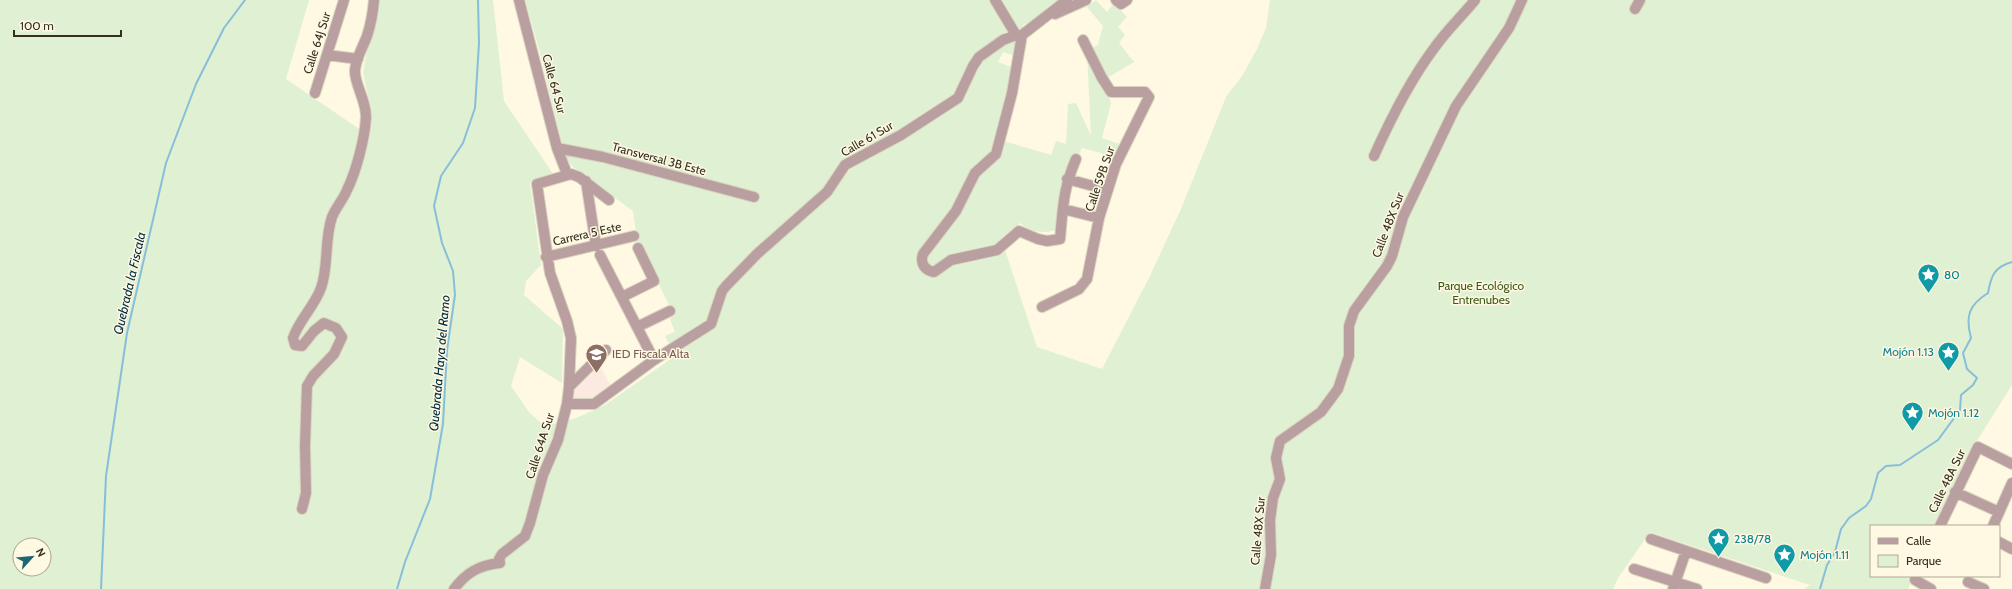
<svg xmlns="http://www.w3.org/2000/svg" width="2012" height="589" font-family="Cabin,sans-serif">
<style>
.education{fill:#fceae0}
.green{fill:#e0f0d2;fill-rule:evenodd}
.lines{fill:none;stroke-linecap:round;stroke-linejoin:round}
.stream{stroke:#87bed9;stroke-width:2}
.minor-casing{stroke:#dad4bf;stroke-width:12}
.minor{stroke:#b99fa0;stroke-width:10}
.labels{text-anchor:middle;stroke-width:3;stroke-linejoin:round;paint-order:stroke}
.street-label{font-size:12px;fill:#332f21;stroke:#fff8e2}
.culture-label{font-size:12px;fill:#0d838f;stroke:#fff8e2;text-anchor:start}
.park-label{font-size:12px;fill:#3c5917;stroke:#fff8e2}
.education-label{font-size:12px;fill:#785e54;stroke:#fff8e2;text-anchor:start}
.water-label{font-size:13px;font-style:italic;fill:#002e41;stroke:#fff8e2}
</style>
<rect width="100%" height="100%" fill="#fff8e2"/>
<path class="education" d="M599,364L612,388L594,398L573,400L576,384Z"/>
<path class="green" d="M0,0H309L286,79L368,135L371,109L363,73L367,50L375,29L378,0H493L504,101L553,174L530,182L541,265L526,281L524,295L563,329L562,383L520,357L511,386L529,412L544,426L574,419L605,405L675,356L665,336L675,332L670,319L674,315L637,240L633,211L573,167L566,159L538,45L525,0H1075L1023,25L1015,56L1003,52L998,62L1011,67L1009,94L997,139L1051,155L1056,141L1066,144L1068,104L1076,103L1091,136L1087,50L1098,45L1103,26L1087,7L1096,0L1107,12L1114,3L1127,17L1118,27L1125,35L1119,43L1134,62L1107,78L1102,79L1111,103L1102,138L1122,145L1116,157L1082,148L1067,179L1056,230C1042,234 1032,232 1020,223L1001,238L1037,347L1102,369L1149,278L1181,209L1226,97L1242,76L1257,49L1266,28L1270,0H2012V385L1968,455L1935,526H1871V576H1914L1908,589H1805L1810,585L1650,532L1618,578L1613,589H0ZM20,545H44V569H20Z"/>
<g class="lines">
<path class="stream" d="M101,589L106,476L127,333L166,163L196,84L224,28L245,0
M397,589L405,562L430,499L443,424L447,350L455,295L453,271L442,243L434,206L441,176L463,143L475,108L479,43L478,0
M1820,589L1827,565L1835,552L1841,529L1849,518L1866,506L1871,499L1878,473L1886,466L1900,465L1938,440L1960,410L1961,395L1973,385L1977,378L1967,369L1963,353L1971,338C1965,316 1969,305 1988,293C1991,276 1994,267 2012,262"/>
<defs>
<path id="minor" d="M519,0L557,148L567,174
M995,0L1016,35
M1067,0L1022,35L1012,93L996,154L975,173L956,211L923,254C920,263 924,270 934,272L951,260L997,250L1019,231L1038,239L1047,241L1060,239C1063,207 1063,189 1076,159
M1116,0L1121,4L1127,0
M1635,9L1640,0
M1055,14L1086,0
M327,55L358,59
M315,93L344,0
M557,148L603,157L754,197
M1374,156C1391,118 1410,80 1435,47C1447,30 1462,16 1475,0
M1067,179L1108,190
M586,181L596,246
M1063,209L1099,218
M600,255L654,360
M546,257L634,236
M622,297L654,281L638,248
M1042,307L1079,289L1087,279L1099,218L1116,164L1149,97L1145,92H1111L1102,78L1083,40
M637,327L670,311
M569,387L606,350
M567,404H594L654,360L711,324L722,291L726,286L757,254L827,192L845,165L901,135L958,98L973,66L979,57L1003,40L1016,35H1022
M1955,492L1999,512
M302,509L306,493L305,446L307,386L313,376L334,354L342,337L336,328L324,323L314,331L302,346L295,345L293,338C299,320 314,307 321,288C329,266 324,240 332,217C336,207 343,200 347,190C356,172 365,138 366,117C366,99 354,84 355,70C356,58 363,47 367,36C371,24 373,12 374,0
M1940,526L1978,447L2012,464
M1993,526L2012,483
M1651,539L1766,578
M1999,542L2012,549
M1634,569L1697,589
M1915,580L1931,589
M1968,582L1984,589
M454,589C466,573 479,565 500,563L499,559L502,554L525,536L530,523L543,475L558,440L567,404L569,387L571,338L567,321L550,273L537,184L571,174L579,177L609,200
M1265,589L1271,555L1270,520L1273,498L1280,479L1276,458L1280,441L1321,412L1338,389L1349,356V326L1354,311L1387,266L1392,256L1403,217L1456,106L1509,28L1522,0
M1673,589L1686,551"/>
</defs>
<use href="#minor" class="minor-casing"/>
<use href="#minor" class="minor"/>
</g>
<defs>
<symbol id="sight-pin" viewBox="-11 -11 22 30"><path d="M0 17L-7.5 6A9.5 9.5 0 1 1 7.5 6Z" fill="#0f9aa8" stroke="#fff8e2"/><path d="M0-6L1.8-2.2L6-1.7L2.9 1.2L3.7 5.4L0 3.3L-3.7 5.4L-2.9 1.2L-6-1.7L-1.8-2.2Z" fill="#fff"/></symbol>
<symbol id="school-pin" viewBox="-11 -11 22 30"><path d="M0 17L-7.5 6A9.5 9.5 0 1 1 7.5 6Z" fill="#8d6e63" stroke="#fff8e2"/><path d="M0-5L7-2L0 1L-7-2ZM-4 1L0 2.5L4 1V4Q0 6-4 4Z" fill="#fff"/></symbol>
</defs>
<g fill-rule="evenodd">
<use href="#sight-pin" x="1916" y="262" width="25" height="34"/>
<use href="#sight-pin" x="1936" y="340" width="25" height="34"/>
<use href="#school-pin" x="584" y="342" width="25" height="34"/>
<use href="#sight-pin" x="1900" y="400" width="25" height="34"/>
<use href="#sight-pin" x="1706" y="526" width="25" height="34"/>
<use href="#sight-pin" x="1772" y="542" width="25" height="34"/>
</g>
<g class="labels">
<g class="street-label">
<text transform="translate(317 43) rotate(-72)" y="4">Calle 64J Sur</text>
<text transform="translate(554 84) rotate(75)" y="4">Calle 64 Sur</text>
<text transform="translate(867 139) rotate(-30)" y="4">Calle 61 Sur</text>
<text transform="translate(659 159) rotate(15)" y="4">Transversal 3B Este</text>
<text transform="translate(1100 179) rotate(-71)" y="4">Calle 59B Sur</text>
<text transform="translate(1388 225) rotate(-69)" y="4">Calle 48X Sur</text>
<text transform="translate(587 234) rotate(-13)" y="4">Carrera 5 Este</text>
<text transform="translate(540 446) rotate(-72)" y="4">Calle 64A Sur</text>
<text transform="translate(1947 481) rotate(-64)" y="4">Calle 48A Sur</text>
<text transform="translate(1258 531) rotate(-85)" y="4">Calle 48X Sur</text>
</g>
<g class="culture-label">
<text x="1944" y="279">80</text>
<text x="1934" y="356" text-anchor="end">Mojón 1.13</text>
<text x="1928" y="417">Mojón 1.12</text>
<text x="1734" y="543">238/78</text>
<text x="1800" y="559">Mojón 1.11</text>
</g>
<g class="park-label">
<text x="1481" y="290">Parque Ecológico<tspan x="1481" dy="14">Entrenubes</tspan></text>
</g>
<g class="education-label">
<text x="612" y="358">IED Fiscala Alta</text>
</g>
<g class="water-label">
<text transform="translate(129 283) rotate(-77)" y="5">Quebrada la Fiscala</text>
<text transform="translate(439 363) rotate(-85)" y="5">Quebrada Haya del Ramo</text>
</g>
</g>
<rect x="1870" y="525" width="130" height="52" fill="#fff8e2" stroke="#ada895"/>
<rect x="1878" y="538" width="20" height="6" fill="#b99fa0" stroke="#ada895"/>
<text x="1906" y="545" font-size="12" fill="#332f21">Calle</text>
<rect x="1878" y="555" width="20" height="12" fill="#e0f0d2" stroke="#ada895"/>
<text x="1906" y="565" font-size="12" fill="#332f21">Parque</text>
<g transform="translate(32 557) rotate(63)"><circle r="19" fill="#fff8e2" stroke="#ada895"/>
<path d="M0-3L7 15L0 10L-7 15Z" fill="#1e6674"/>
<text y="-6" font-size="11" font-weight="bold" text-anchor="middle" fill="#332f21">N</text>
</g>
<path d="M14 30v6h107v-6" fill="none" stroke="#332f21" stroke-width="2"/>
<text x="20" y="30" font-size="12" fill="#332f21" stroke="#fff8e2" stroke-width="3" paint-order="stroke">100 m</text>
</svg>
